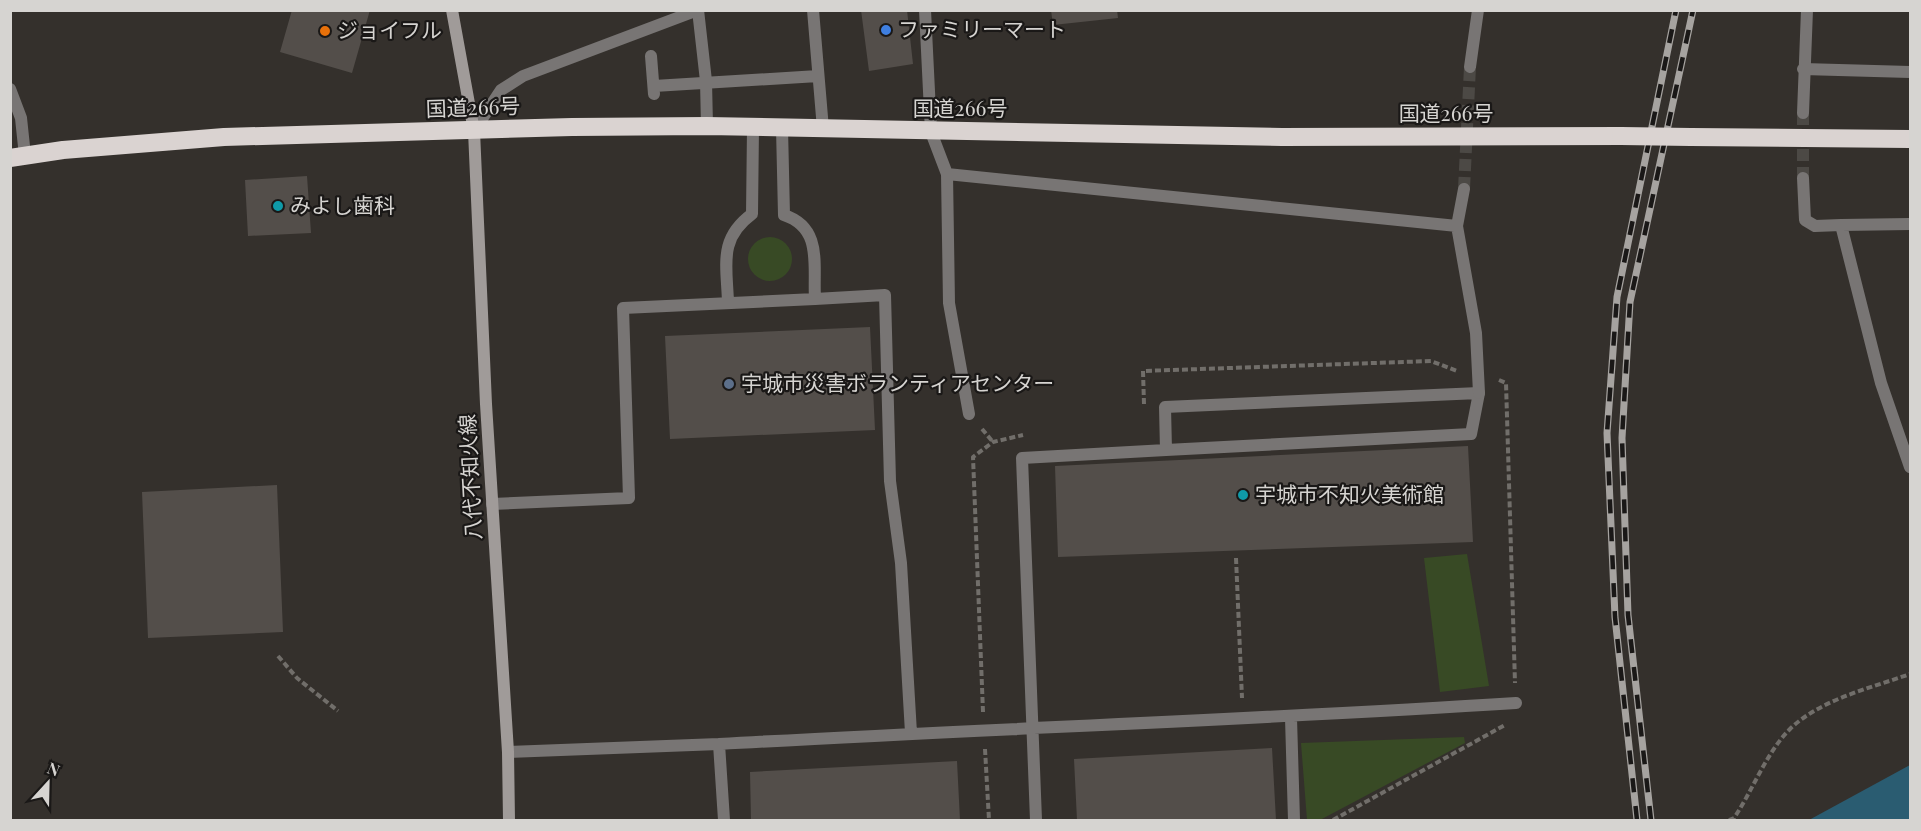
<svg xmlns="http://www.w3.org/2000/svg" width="1921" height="831" font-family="'Playfair Display','Noto Sans JP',serif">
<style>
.green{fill:#384a25}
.water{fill:#2a5c71}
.building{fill:#534e4a}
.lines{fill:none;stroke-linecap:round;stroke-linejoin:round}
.street-tunnel{stroke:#4c4945;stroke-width:12;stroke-dasharray:12 6;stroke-linecap:butt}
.path{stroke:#716e6a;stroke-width:4;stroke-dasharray:6 3;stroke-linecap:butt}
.lane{stroke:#787574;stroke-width:12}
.street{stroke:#787574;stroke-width:12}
.secondary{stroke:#a09b99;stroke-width:12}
.highway{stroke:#dad3d1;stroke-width:18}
.rail-casing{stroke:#a6a3a0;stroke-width:7}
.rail{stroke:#1a1817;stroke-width:4.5;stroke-dasharray:14;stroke-linecap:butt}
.highway-bridge{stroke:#dad3d1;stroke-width:18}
.shop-dot{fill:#3f7fe0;stroke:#1a1817;stroke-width:2}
.food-dot{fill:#e8710a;stroke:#1a1817;stroke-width:2}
.culture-dot{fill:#0f9aa8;stroke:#1a1817;stroke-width:2}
.service-dot{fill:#5c6f8a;stroke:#1a1817;stroke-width:2}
.labels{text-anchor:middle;stroke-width:4.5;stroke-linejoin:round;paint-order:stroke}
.poi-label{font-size:21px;fill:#d6d4d1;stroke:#1a1817;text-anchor:start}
.street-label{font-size:21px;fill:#d6d4d1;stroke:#1a1817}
</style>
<rect width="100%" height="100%" fill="#34302c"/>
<path class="green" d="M748 259a22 22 0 1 1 44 0a22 22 0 1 1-44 0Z
M1467,554L1489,686L1440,692L1424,558Z
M1464,737L1465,743L1320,820H1307L1301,743Z"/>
<path class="water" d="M1910,765V820H1809Z"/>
<path class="building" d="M292,10H370L352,73L280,52Z
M861,10H907L913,64L869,71Z
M1051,10H1117L1118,18L1053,25Z
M307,176L311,233L248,236L245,180Z
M870,327L875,430L670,439L665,336Z
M1468,446L1473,542L1058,557L1055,466Z
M277,485L283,632L148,638L142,492Z
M1272,748L1276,820H1077L1074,759Z
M957,761L960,820H751L750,772Z"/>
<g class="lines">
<path class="street-tunnel" d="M1803,113V178
M1464,189L1470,67"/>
<path class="path" d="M1499,380L1506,383L1515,683
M1144,404L1143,371L1431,361L1457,371
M982,429L993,442
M1236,558L1242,698
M278,656L297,678L338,711
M983,712L973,457L993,442L1023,435
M985,749L989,820
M1333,820L1505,725
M1729,820L1734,818C1753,790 1766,753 1790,729C1821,699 1871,688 1910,674"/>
<path class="lane" d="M698,10L706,81L707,126
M813,10L823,129
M651,56L654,94
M654,86L818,76
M815,299L885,295L890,481L901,563L911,733
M728,303C727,265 718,239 752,214L753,128
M492,504L629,498L623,308L815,299C813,265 823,228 784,215L782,128
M1291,718L1294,820
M719,744C984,729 1250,720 1516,703
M508,752L719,744L724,820
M1036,820L1022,458L1166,450L1165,407L1479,393L1471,434L1166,450"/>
<path class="street" d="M925,10L931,132L947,174L1457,226
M1470,67L1478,10
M1803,69L1910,72
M10,89L21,118L25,156
M1803,113L1807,10
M474,131L501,90L523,76L698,10
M947,174L949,303L969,414
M1803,178L1805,220L1815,226L1841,225L1881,383L1910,467
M1464,189L1457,226L1476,333L1479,393
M1841,225L1910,224"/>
<path class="secondary" d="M452,10L474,131L486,404L508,752L509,820"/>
<path class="highway" d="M1691,137L1910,139
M10,158L63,150L224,137L572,127L707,126L1282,137L1621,136"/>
<defs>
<path id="rail" d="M1637,820L1615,617L1607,433L1617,297L1676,10
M1651,820L1628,615L1622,438L1630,302L1693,10"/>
</defs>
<use href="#rail" class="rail-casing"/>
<use href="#rail" class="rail"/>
<path class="highway-bridge" d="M1621,136L1691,137"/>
</g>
<circle class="shop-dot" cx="886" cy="30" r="6"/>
<circle class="food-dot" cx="325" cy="31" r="6"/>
<g class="culture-dot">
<circle cx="278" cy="206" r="6"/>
<circle cx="1243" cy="495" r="6"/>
</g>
<circle class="service-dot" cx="729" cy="384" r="6"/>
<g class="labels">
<g class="poi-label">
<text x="898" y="37">ファミリーマート</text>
<text x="337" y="38">ジョイフル</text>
<text x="290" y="213">みよし歯科</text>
<text x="741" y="391">宇城市災害ボランティアセンター</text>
<text x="1255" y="502">宇城市不知火美術館</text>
</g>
<g class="street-label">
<text transform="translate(473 108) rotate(-2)" y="7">国道266号</text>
<text x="960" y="116">国道266号</text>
<text x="1446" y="121">国道266号</text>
<text transform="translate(471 477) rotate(-93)" y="7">八代不知火線</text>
</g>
</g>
<rect width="1921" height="831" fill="none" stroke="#d6d4d1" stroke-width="24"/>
<g transform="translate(48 783) rotate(22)" stroke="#1a1817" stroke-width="4.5" paint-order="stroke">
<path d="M0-4.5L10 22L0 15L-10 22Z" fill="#d6d4d1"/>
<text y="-9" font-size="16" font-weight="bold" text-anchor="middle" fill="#d6d4d1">N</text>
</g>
</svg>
